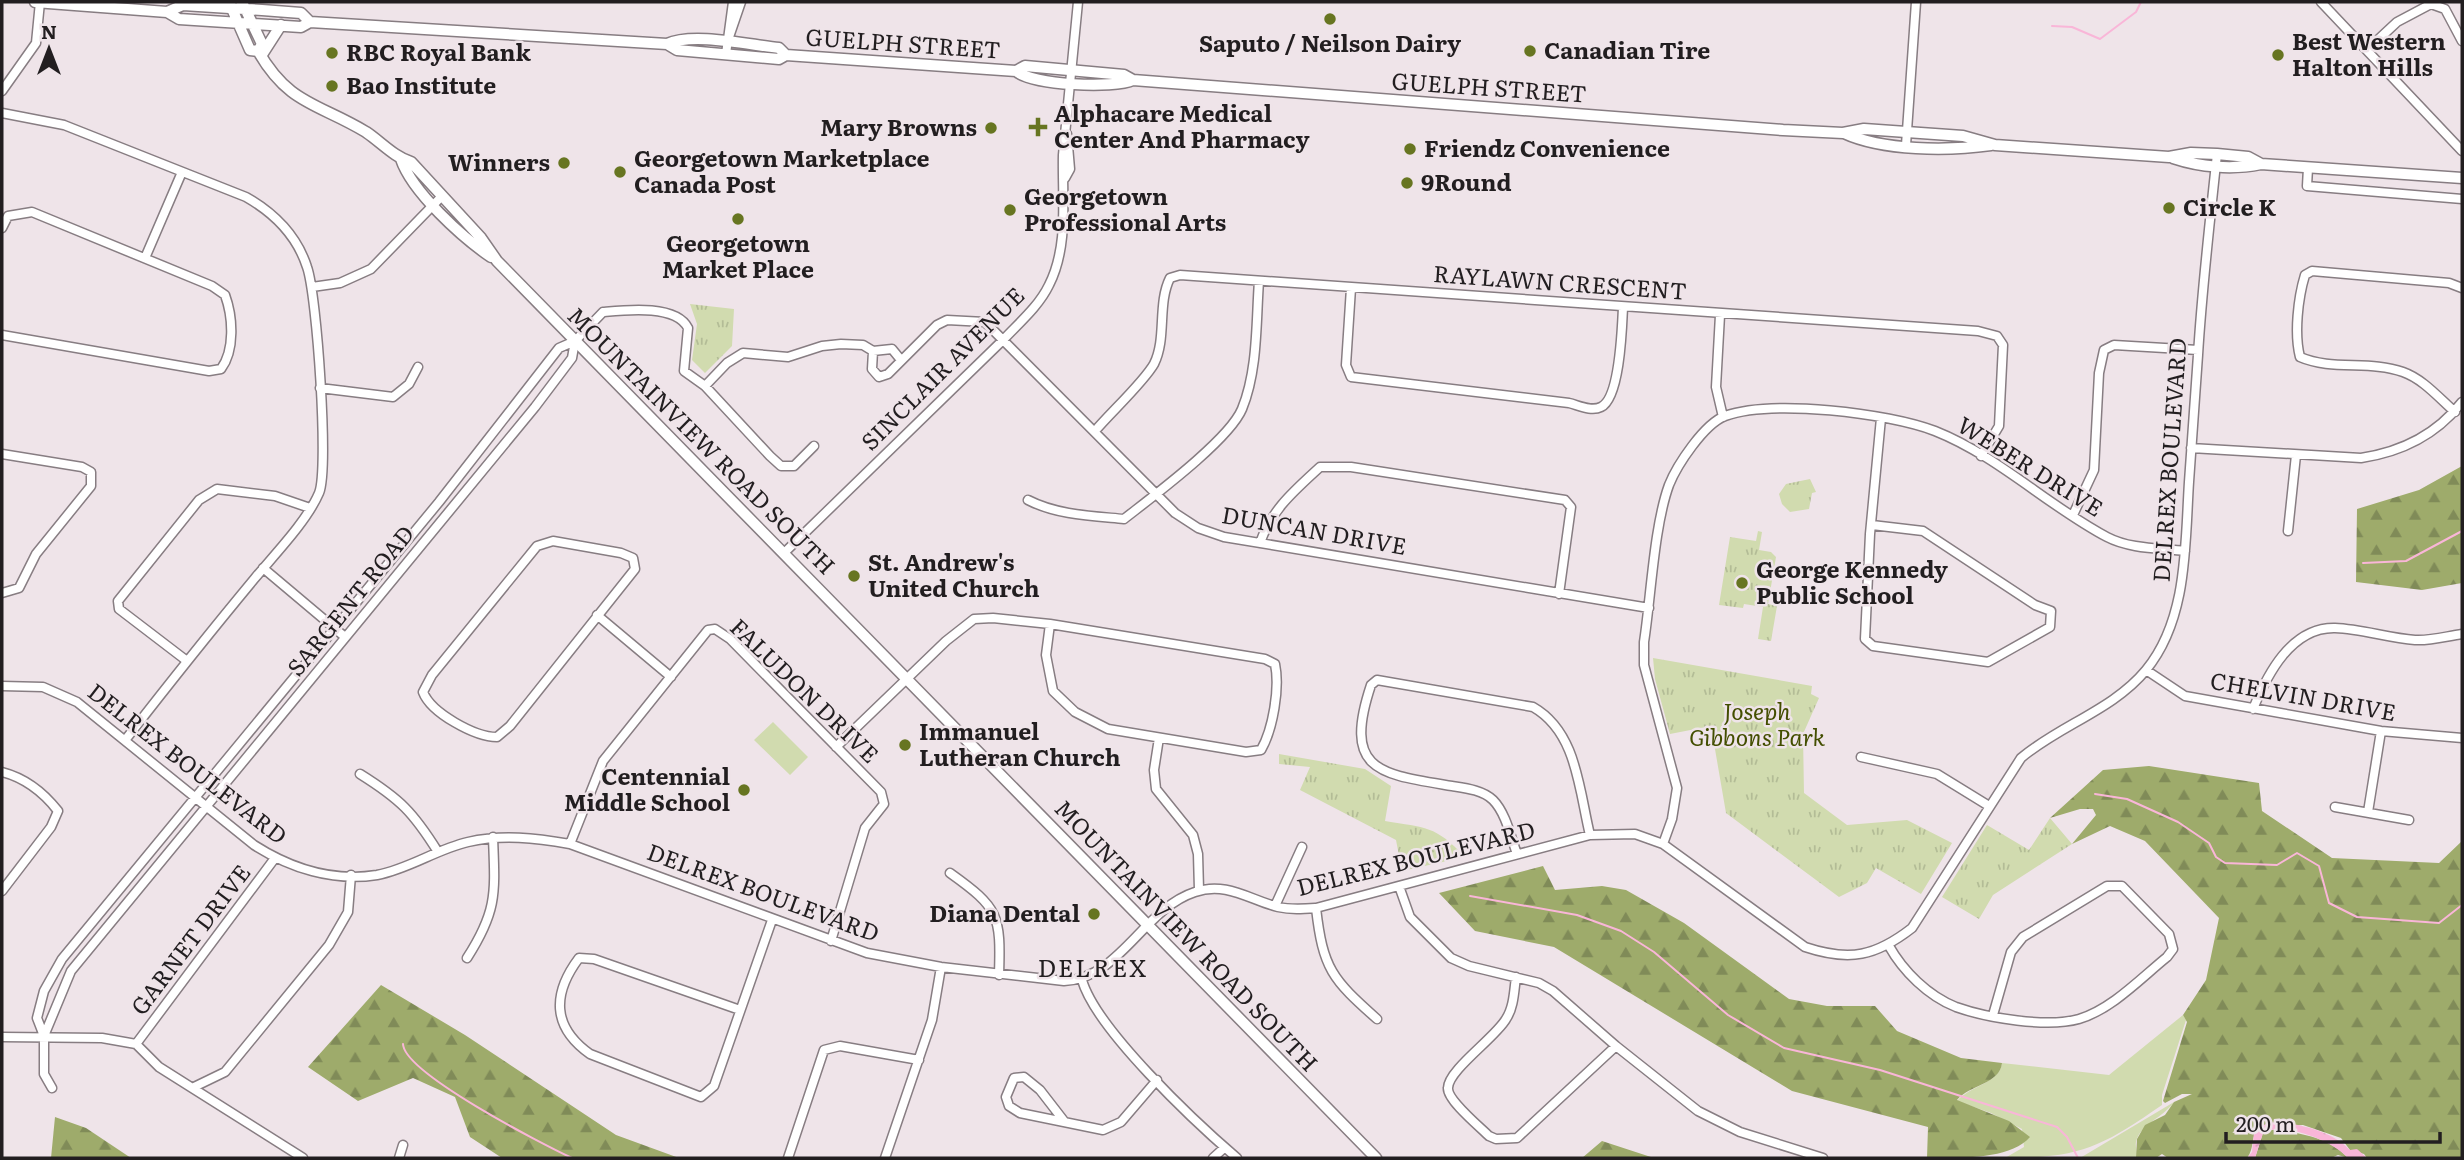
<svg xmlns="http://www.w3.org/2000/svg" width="2464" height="1160" font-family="Literata,serif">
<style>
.grass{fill:#d1dbaf}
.forest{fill:url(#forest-firs)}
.park{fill:url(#park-tufts)}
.water{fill:url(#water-ripples)}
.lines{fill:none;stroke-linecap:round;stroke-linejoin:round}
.stream{stroke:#f9b6d8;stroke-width:2}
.minor-casing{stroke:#877d82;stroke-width:11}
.major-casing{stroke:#877d82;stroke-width:13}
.minor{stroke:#fff;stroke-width:8}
.major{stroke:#fff;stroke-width:10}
.poi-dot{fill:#677521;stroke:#efe4e9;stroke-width:2.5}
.labels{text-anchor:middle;stroke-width:5;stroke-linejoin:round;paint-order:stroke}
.poi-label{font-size:23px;font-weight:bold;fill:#221e20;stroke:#efe4e9;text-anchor:start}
.street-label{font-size:23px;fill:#221e20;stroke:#efe4e9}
.park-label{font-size:23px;font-style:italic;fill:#434e00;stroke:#efe4e9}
.neighbourhood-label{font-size:24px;letter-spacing:2px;fill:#221e20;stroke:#efe4e9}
</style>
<defs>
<pattern id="forest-firs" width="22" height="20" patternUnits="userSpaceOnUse" patternTransform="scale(1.75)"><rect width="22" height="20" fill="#9eab6b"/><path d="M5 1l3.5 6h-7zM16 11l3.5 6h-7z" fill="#808b58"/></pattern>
<pattern id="park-tufts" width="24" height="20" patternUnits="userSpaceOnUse" patternTransform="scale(1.75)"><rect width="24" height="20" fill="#d1dbaf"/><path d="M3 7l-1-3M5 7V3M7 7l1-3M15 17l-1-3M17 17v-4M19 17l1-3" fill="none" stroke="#b3bc96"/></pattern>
<pattern id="water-ripples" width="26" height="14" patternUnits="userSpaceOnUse" patternTransform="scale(1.75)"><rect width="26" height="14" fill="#f9b6d8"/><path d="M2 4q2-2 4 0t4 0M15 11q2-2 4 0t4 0" fill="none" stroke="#d59cb9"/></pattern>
</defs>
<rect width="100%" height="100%" fill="#efe4e9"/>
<path class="grass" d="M773,722L808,757L790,775L754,740Z
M2183,1015L2186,1020L2162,1095V1105C2101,1147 2081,1158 2005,1158L2024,1147L2022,1129L1991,1113L1957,1101C1969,1086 2000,1083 2002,1063L2109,1075Z
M2174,1102C2163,1118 2140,1124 2136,1142C2135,1148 2138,1152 2136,1158H2080Z"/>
<path class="forest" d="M2462,466V583L2422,590L2356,582L2357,509L2419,490Z
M2149,766L2259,783L2262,811L2332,858L2439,863L2462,841V1158H2367L2364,1154L2350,1150L2341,1138L2303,1125L2259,1127C2250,1137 2255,1148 2247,1158H2168L2162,1154L2156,1158H2136L2137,1139L2145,1125L2165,1115L2174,1102L2192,1094H2182L2165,1103L2163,1101L2187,1022L2183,1015L2206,980L2219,918L2145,841L2110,826L2072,844L2096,815L2093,809H2080L2050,818L2103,770Z
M1543,866L1555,890L1602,886L1626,890L1684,923L1789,999L1827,1006H1875L1897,1031L1961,1058L2002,1063C2000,1084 1969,1085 1957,1100L2009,1121L2030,1137C2010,1160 1959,1158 1927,1158L1928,1127L1792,1091L1554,947L1475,931L1439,893Z
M381,985L465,1035L616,1135L679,1158H502L470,1137L455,1097L413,1078L358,1101L308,1067Z
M55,1117L86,1128L131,1158H51Z
M2275,1129C2301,1134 2329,1137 2348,1158L2338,1155L2331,1158H2255L2263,1133Z
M1602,1141L1654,1158H1582Z"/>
<path class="park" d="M690,304L734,309L732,346L705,373L692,360L697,324Z
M1810,479L1816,492L1812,493L1809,509L1790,512L1782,504L1779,494L1786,484Z
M1758,531L1762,532L1759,550L1771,552L1776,557L1768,604L1777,606L1771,641L1758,639L1763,607L1744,604L1743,608L1719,605L1730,537L1756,541Z
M1653,658L1812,686L1811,694L1819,698L1803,734L1804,793L1847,825L1907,820L1952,843L1921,894L1876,868L1867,883L1839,897L1726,813L1711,726L1670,734L1655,679Z
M1279,754L1365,769L1391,786L1385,821C1426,828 1435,825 1465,857L1402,871L1396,840L1300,790L1310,767L1279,764Z
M2050,818L2072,844L1993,895L1979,919L1942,897L1987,825L2029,850Z"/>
<path class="water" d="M2279,1122C2305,1125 2333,1132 2350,1150L2357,1149L2367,1158H2348C2333,1141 2284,1121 2263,1133L2255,1158H2247L2252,1152L2254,1132L2267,1123Z"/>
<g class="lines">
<path class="stream" d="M2052,26L2072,27L2100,39L2136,12L2141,2
M2363,563L2406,561L2462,531
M2095,794L2127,799L2178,822L2209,843L2216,857L2225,863L2277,865L2297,853L2319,866L2329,903L2357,917L2439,923L2462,905
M1470,896L1577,915L1621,931L1654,952L1728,1015L1784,1048L1880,1070L2057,1127L2067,1137L2078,1158
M403,1044C404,1073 542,1144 572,1158"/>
<defs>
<path id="minor" d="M2321,2L2462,151
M728,40L741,2
M2368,49L2397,22L2431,4L2445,9L2462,41
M726,54L733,2
M2,91L36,43L40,2
M2,113L64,125L246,197C274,213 297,236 307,267C317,295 329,469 319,493C307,521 275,554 255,578C211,631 168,685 126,739
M1906,145L1916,2
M2308,168L2307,186L2462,199
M1065,178L1070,169L1067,134
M2,228L8,216L32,212L212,286L225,295C233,317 235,350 221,369L209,371L2,335
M145,258L182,172
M312,287L340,283L371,269L442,196
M1351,288L1346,365L1351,377L1569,403C1578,405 1591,412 1601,407C1620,398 1622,328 1623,307
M1720,315L1716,387L1723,417
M873,351L872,369L879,377L888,374L937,325L947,320L985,322L1175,513L1198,528L1224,537L1649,608
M705,386L727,363L743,353L788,357L822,346L841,344L863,345L873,351L892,349L901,360
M320,388L393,397L409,384L418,367
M2455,412C2439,398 2423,379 2403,372C2370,360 2332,371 2300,357C2294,334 2298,298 2305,275L2312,271L2449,283L2462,288
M1095,431C1110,413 1143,383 1154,364C1167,338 1157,304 1170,278L1180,275L1978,331L1997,336L2003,345L1999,426L1981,456
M2191,448L2361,458C2401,452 2437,434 2462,402
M2,454L82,467L91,472V486L36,554L19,588L2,593
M1028,500C1057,515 1092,516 1124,519C1152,497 1229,440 1242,409C1258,370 1256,322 1259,281
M2073,515L2094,470L2099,373L2104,350L2114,345L2198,350
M1872,525L1923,531L2035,605L2051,611L2050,627L1988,662L1873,646L1865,639L1870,534L1881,418
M2288,531L2296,455
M553,541L621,553L633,558L635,569L510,726L497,737C475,737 431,713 423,692L432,675L537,546Z
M1260,543C1272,509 1294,491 1320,467H1351L1565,500L1571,507L1559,594
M784,553L1003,340C1019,323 1039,306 1049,285C1069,246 1062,197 1063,155L1078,2
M263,568L345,637
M597,615L671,677
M187,661L119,609L118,601L199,500L217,489L275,496L310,508
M2146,670L2185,696L2381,731L2462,738
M2,686L43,687L77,702L254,845C290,868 333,882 377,875C409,869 437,849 468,842C502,834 536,838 570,844L867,953L941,967L1064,981C1121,978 1143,909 1195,892C1226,881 1250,900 1278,907C1291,910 1303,909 1316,908L1590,835L1635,834L1663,844L1805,947C1850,962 1876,956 1912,928L2021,758C2060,725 2113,710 2146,670C2188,619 2185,544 2189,482C2192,440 2195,397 2198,355C2202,288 2210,221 2217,154
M2253,709C2267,675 2291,627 2335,628C2362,629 2388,638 2415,640C2431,641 2447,636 2462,634
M1159,738L1154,770L1156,789L1193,835L1198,854L1199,890
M836,747L946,641L974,619L993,618L1050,624L1265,659L1275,664C1280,688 1273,729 1261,750L1246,752L1108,729L1075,712L1053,691L1046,655L1050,624
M1861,757L1937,774L1989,806
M2,772C25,778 44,793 58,811L51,827L2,891
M360,774C400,799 413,812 438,852
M2335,807L2409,820
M2368,812L2381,731
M570,844L603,761L708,630L715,629L730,639L881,792L884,804L865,828L831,941
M1663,844L1672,819L1677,788L1644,665V642C1651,597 1654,526 1669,485C1677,465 1704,424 1725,416C1772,399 1888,413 1935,431C1998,456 2048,506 2107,537C2130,549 2159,548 2185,551
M1517,854C1511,838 1506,813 1493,800C1483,790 1465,788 1452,786C1380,774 1342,772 1371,685L1377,680L1533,707C1577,732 1579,790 1590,835
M950,873C999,908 1001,915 999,975
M1399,886L1410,917L1451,958L1469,966L1539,983L1553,991L1616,1046L1698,1111L1740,1132L1823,1158
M1275,906L1302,847
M1316,908C1323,969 1332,979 1377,1019
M1889,946C1903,971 1928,996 1956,1007C1987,1018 2047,1028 2079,1019C2112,1009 2141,978 2167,957L2173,949L2169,934L2122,886H2107L2023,937L2011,952L1993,1015
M467,958C498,910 495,892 493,837
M1516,977C1514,991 1514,1007 1506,1019C1496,1037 1448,1070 1448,1088C1447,1100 1480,1127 1489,1136L1496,1139L1517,1138L1616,1046
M1082,980C1096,1029 1195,1122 1237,1158
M740,1010L594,959L579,958C552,994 552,1027 590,1054L701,1097L714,1086L772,920
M44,1036L71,971L535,407L572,358L575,341
M2,1037L102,1038L136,1044L159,1067L303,1158
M136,1044L275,858
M194,1087L225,1072L329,945L348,912L351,875
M52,1088L44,1074V1036L37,1018L44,991L62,959L439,502L559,348L575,341L603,312C625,310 676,304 688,328L684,371L705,386L770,456L781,466H794L814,446
M1064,1121L1040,1090L1024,1077L1014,1078L1006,1097L1009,1106L1020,1113L1103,1130L1121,1122L1157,1080
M399,1158L403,1145
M788,1158L824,1050L840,1046L919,1060
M885,1158L932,1020L941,967
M1213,1158L1224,1148"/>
<path id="major" d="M35,2L167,12L179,19L301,27L310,22L667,44L677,50L779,59L786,55L1016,71L1025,66L1124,75L1133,80L1783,130L1843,133L1864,129L1963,136L1995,145L2169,157L2191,153L2217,154L2248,157L2261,164
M229,2L250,50L258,51C289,105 318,103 366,132C381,142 394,157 411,162L481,238L497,261L1376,1158
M242,2L262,44L258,51
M167,12L183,5L262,10L301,13L310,22
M667,44C693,32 749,45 779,48L786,55
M263,53L281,25
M1016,71C1032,85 1114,89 1133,80
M1844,133C1883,151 1948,151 1991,145
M2173,158C2200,167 2232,170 2261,164L2462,178
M401,159C412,192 462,237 491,257"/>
</defs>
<use href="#minor" class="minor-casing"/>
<use href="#major" class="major-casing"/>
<use href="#minor" class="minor"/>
<use href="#major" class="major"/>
</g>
<g class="poi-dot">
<circle cx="1330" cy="19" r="7"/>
<circle cx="1530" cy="51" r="7"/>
<circle cx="332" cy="53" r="7"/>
<circle cx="2278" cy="55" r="7"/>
<circle cx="332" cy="86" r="7"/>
<path d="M1034.5 116.5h7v7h7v7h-7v7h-7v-7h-7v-7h7z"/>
<circle cx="991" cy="128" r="7"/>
<circle cx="1410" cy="149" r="7"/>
<circle cx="564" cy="163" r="7"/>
<circle cx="620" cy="172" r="7"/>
<circle cx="1407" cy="183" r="7"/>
<circle cx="2169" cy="208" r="7"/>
<circle cx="1010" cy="210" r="7"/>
<circle cx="738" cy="219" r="7"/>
<circle cx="854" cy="576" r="7"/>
<circle cx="1742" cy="583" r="7"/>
<circle cx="905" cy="745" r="7"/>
<circle cx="744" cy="790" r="7"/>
<circle cx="1094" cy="914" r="7"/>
</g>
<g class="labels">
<g class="poi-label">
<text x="2292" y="50">Best Western<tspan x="2292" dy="26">Halton Hills</tspan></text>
<text x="1330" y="52" text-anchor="middle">Saputo / Neilson Dairy</text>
<text x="1544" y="59">Canadian Tire</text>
<text x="346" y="61">RBC Royal Bank</text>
<text x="346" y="94">Bao Institute</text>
<text x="1054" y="122">Alphacare Medical<tspan x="1054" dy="26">Center And Pharmacy</tspan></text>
<text x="977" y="136" text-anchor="end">Mary Browns</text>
<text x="1424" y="157">Friendz Convenience</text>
<text x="634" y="167">Georgetown Marketplace<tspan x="634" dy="26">Canada Post</tspan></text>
<text x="550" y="171" text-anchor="end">Winners</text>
<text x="1421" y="191">9Round</text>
<text x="1024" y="205">Georgetown<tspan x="1024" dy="26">Professional Arts</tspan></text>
<text x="2183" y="216">Circle K</text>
<text x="738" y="252" text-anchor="middle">Georgetown<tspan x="738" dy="26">Market Place</tspan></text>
<text x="868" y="571">St. Andrew's<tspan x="868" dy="26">United Church</tspan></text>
<text x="1756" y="578">George Kennedy<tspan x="1756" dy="26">Public School</tspan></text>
<text x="919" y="740">Immanuel<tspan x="919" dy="26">Lutheran Church</tspan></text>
<text x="730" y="785" text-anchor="end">Centennial<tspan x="730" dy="26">Middle School</tspan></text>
<text x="1080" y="922" text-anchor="end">Diana Dental</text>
</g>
<g class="street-label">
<text transform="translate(903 44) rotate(4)" y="8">GUELPH STREET</text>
<text transform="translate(1489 88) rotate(4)" y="8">GUELPH STREET</text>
<text transform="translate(1560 283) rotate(4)" y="8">RAYLAWN CRESCENT</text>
<text transform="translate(943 369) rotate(-45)" y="8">SINCLAIR AVENUE</text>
<text transform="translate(701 441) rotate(45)" y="8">MOUNTAINVIEW ROAD SOUTH</text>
<text transform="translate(2170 460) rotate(-86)" y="8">DELREX BOULEVARD</text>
<text transform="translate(2030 467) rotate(32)" y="8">WEBER DRIVE</text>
<text transform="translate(1314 531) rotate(10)" y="8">DUNCAN DRIVE</text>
<text transform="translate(351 601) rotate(-51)" y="8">SARGENT ROAD</text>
<text transform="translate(804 691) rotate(44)" y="8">FALUDON DRIVE</text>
<text transform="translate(2303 697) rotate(10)" y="8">CHELVIN DRIVE</text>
<text transform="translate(187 764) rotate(38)" y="8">DELREX BOULEVARD</text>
<text transform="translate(1416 859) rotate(-14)" y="8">DELREX BOULEVARD</text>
<text transform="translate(763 893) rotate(20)" y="8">DELREX BOULEVARD</text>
<text transform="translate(1186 936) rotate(46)" y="8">MOUNTAINVIEW ROAD SOUTH</text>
<text transform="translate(191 940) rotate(-53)" y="8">GARNET DRIVE</text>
</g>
<g class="park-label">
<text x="1757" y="720">Joseph<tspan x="1757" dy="26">Gibbons Park</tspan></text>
</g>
<g class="neighbourhood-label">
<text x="1093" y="977">DELREX</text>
</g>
</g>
<rect width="2464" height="1160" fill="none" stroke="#221e20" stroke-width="7"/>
<g transform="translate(49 49)" stroke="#efe4e9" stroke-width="5" paint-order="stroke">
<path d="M0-5L12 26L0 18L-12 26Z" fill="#221e20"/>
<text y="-10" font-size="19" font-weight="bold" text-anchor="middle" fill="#221e20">N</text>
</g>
<path d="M2226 1132v10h214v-10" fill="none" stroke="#221e20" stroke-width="3.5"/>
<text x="2236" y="1132" font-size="21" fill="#221e20" stroke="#efe4e9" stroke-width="5" paint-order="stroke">200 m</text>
</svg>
